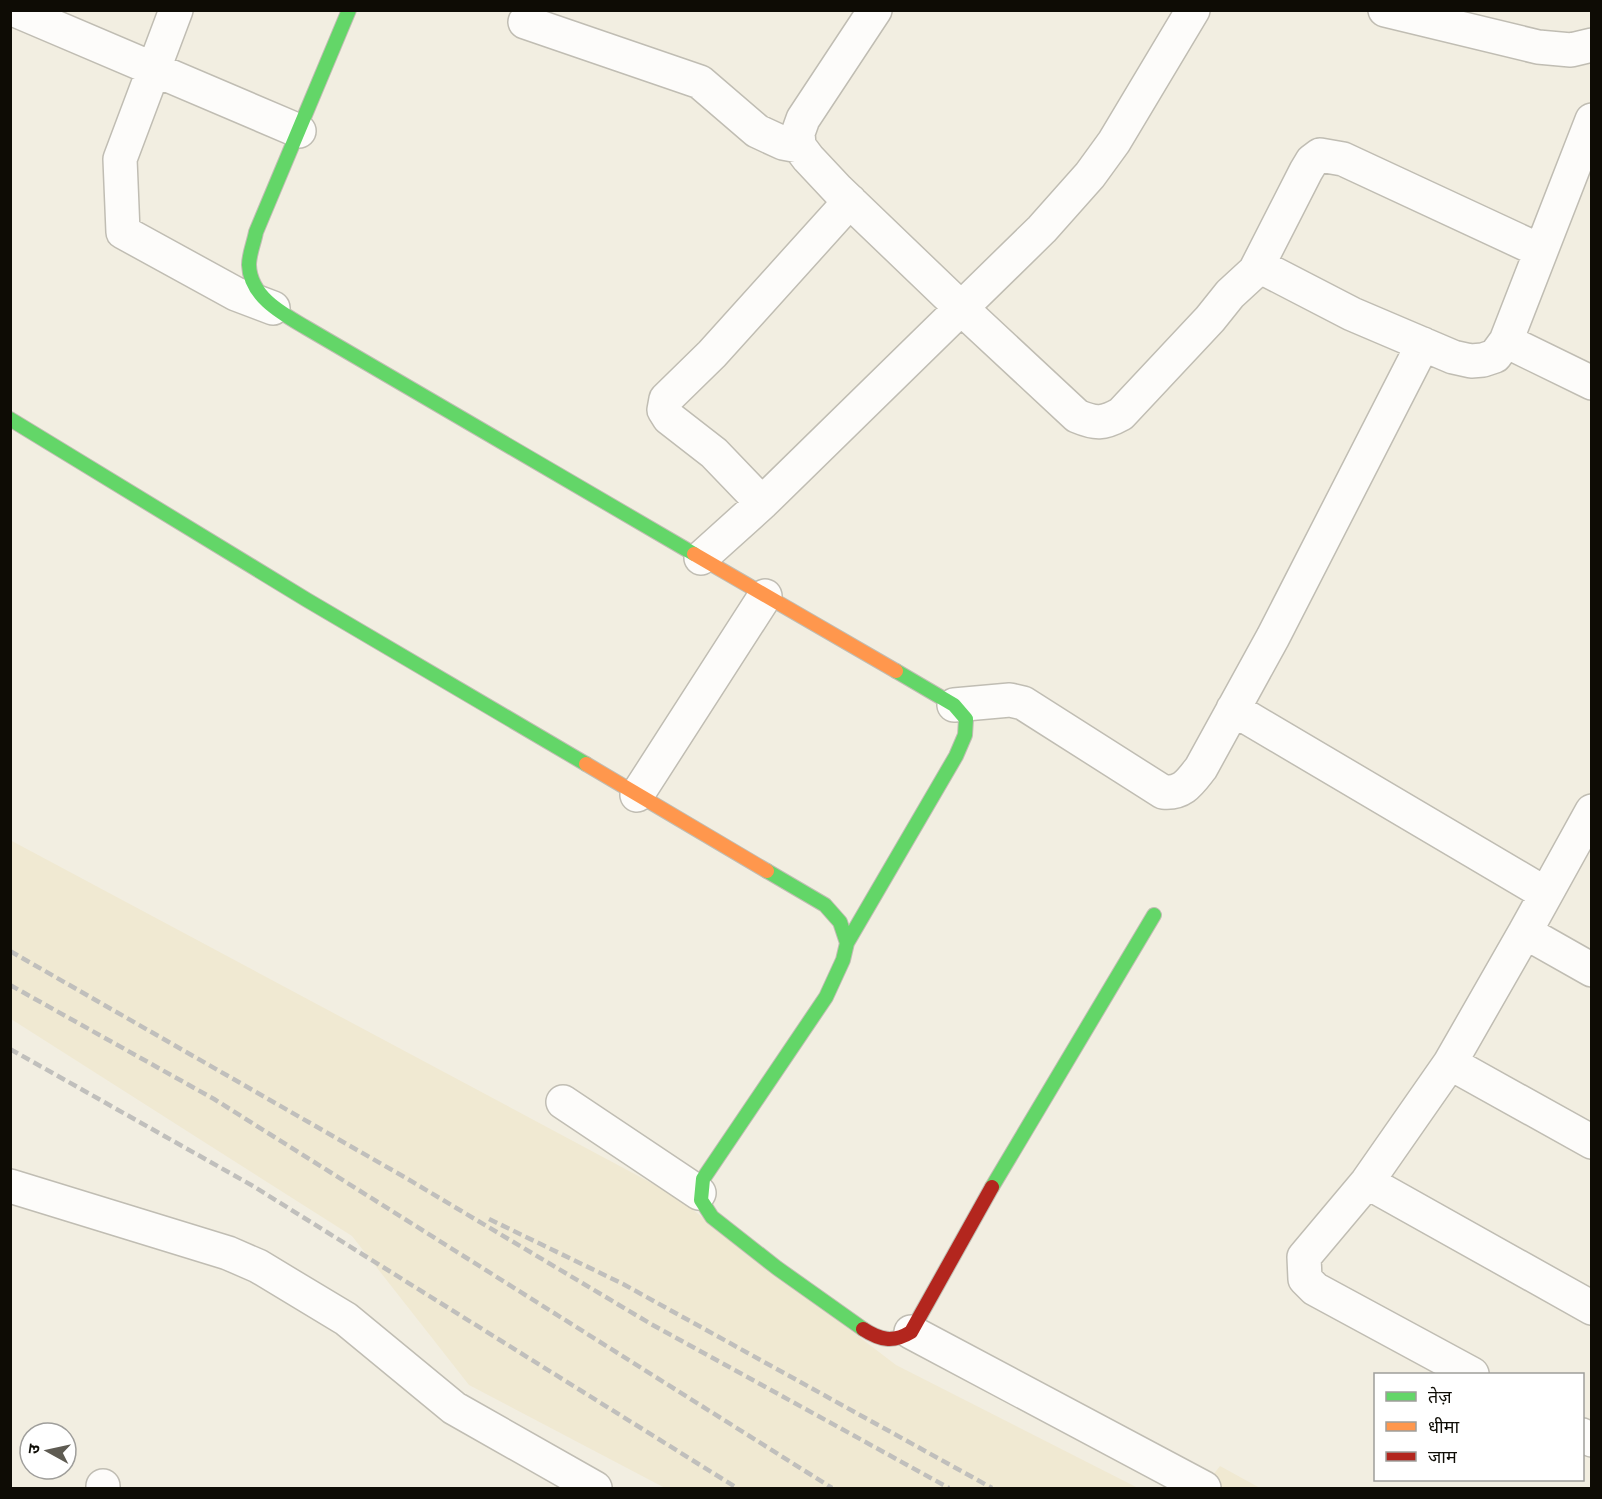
<svg xmlns="http://www.w3.org/2000/svg" width="1602" height="1499" font-family="'Golos Text','Noto Sans Devanagari',sans-serif">
<style>
.built{fill:#f0e9d2}
.lines{fill:none;stroke-linecap:round;stroke-linejoin:round}
.street-casing{stroke:#c0bdb3;stroke-width:36}
.fast-casing{stroke:#c0bdb3;stroke-width:16}
.slow-casing{stroke:#c0bdb3;stroke-width:16}
.jam-casing{stroke:#c0bdb3;stroke-width:16}
.street{stroke:#fdfcfa;stroke-width:33}
.fast{stroke:#63d668;stroke-width:14}
.slow{stroke:#ff974d;stroke-width:14}
.jam{stroke:#b3261e;stroke-width:14}
.rail{stroke:#c0bfbc;stroke-width:4.5;stroke-dasharray:9 4.5;stroke-linecap:butt}
</style>
<rect width="100%" height="100%" fill="#f2eee1"/>
<path class="built" d="M10,840L672,1194L896,1365L1138,1488H665L469,1385L352,1236L11,1019Z
M1220,1466L1260,1488H1203Z"/>
<g class="lines">
<defs>
<path id="street" d="M15,10L299,131
M176,10L120,159L123,232L236,294L273,308
M875,10L803,119L798,133L799,146L808,158L838,190L961,308L1077,416C1096,424 1103,424 1121,414L1210,319L1230,294L1255,271L1265,269L1352,314L1453,357L1471,361L1483,360L1495,356L1506,341L1592,120
M1385,10L1538,47L1571,50L1592,45
M525,22L700,82L757,131L783,143L799,146
M1255,271L1306,171L1312,161L1320,155L1343,159L1541,251
M1506,341L1592,383
M762,503L714,453L669,418L664,410L666,399L712,354L850,201
M701,558L762,503L1042,229L1090,175L1114,142L1193,10
M954,705L1010,700L1023,703L1163,792C1183,794 1190,782 1201,768L1273,637L1423,344
M1233,709L1546,894
M637,795L765,596
M1525,932L1592,970
M1450,1063L1592,1142
M563,1102L699,1193
M1367,1182L1592,1308
M10,1186L228,1253L258,1266L346,1319L454,1408L595,1488
M911,1332L1204,1488
M1472,1374L1315,1289L1305,1279L1304,1257L1367,1182L1450,1063L1525,932L1592,811
M1582,1435L1592,1440
M103,1488V1486"/>
<path id="fast" d="M349,10L256,232C254,243 249,254 249,265C250,296 281,313 305,327L694,554
M10,419L307,600L586,764
M767,871L825,905L840,922L847,943L843,960L826,997L703,1179L701,1200L712,1217L777,1268L863,1329
M847,943L956,756L965,735L966,719L954,705L896,671
M992,1187L1154,915"/>
<path id="slow" d="M694,554L896,671
M586,764L767,871"/>
<path id="jam" d="M863,1329C880,1340 893,1343 911,1332L992,1187"/>
</defs>
<use href="#street" class="street-casing"/>
<use href="#fast" class="fast-casing"/>
<use href="#slow" class="slow-casing"/>
<use href="#jam" class="jam-casing"/>
<use href="#street" class="street"/>
<use href="#fast" class="fast"/>
<use href="#slow" class="slow"/>
<use href="#jam" class="jam"/>
<path class="rail" d="M10,951L406,1178L651,1324L949,1488
M10,985L214,1099L832,1488
M10,1049L253,1186L737,1488
M489,1219L623,1284L992,1488"/>
</g>
<rect width="1602" height="1499" fill="none" stroke="#0e0c05" stroke-width="24"/>
<rect x="1374" y="1373" width="210" height="108" fill="#ffffff" stroke="#9f9e9b" stroke-width="1.5"/>
<rect x="1386" y="1392" width="30" height="9" fill="#63d668" stroke="#9f9e9b" stroke-width="1.5"/>
<text x="1428" y="1403" font-size="18" fill="#0e0c05">तेज़</text>
<rect x="1386" y="1422" width="30" height="9" fill="#ff974d" stroke="#9f9e9b" stroke-width="1.5"/>
<text x="1428" y="1433" font-size="18" fill="#0e0c05">धीमा</text>
<rect x="1386" y="1452" width="30" height="9" fill="#b3261e" stroke="#9f9e9b" stroke-width="1.5"/>
<text x="1428" y="1463" font-size="18" fill="#0e0c05">जाम</text>
<g transform="translate(48 1451) rotate(278)"><circle r="28" fill="#ffffff" stroke="#9f9e9b" stroke-width="1.5"/>
<path d="M0-4.5L10 22L0 15L-10 22Z" fill="#5e5b52"/>
<text y="-9" font-size="16" font-weight="bold" text-anchor="middle" fill="#0e0c05">उ</text>
</g>
</svg>
